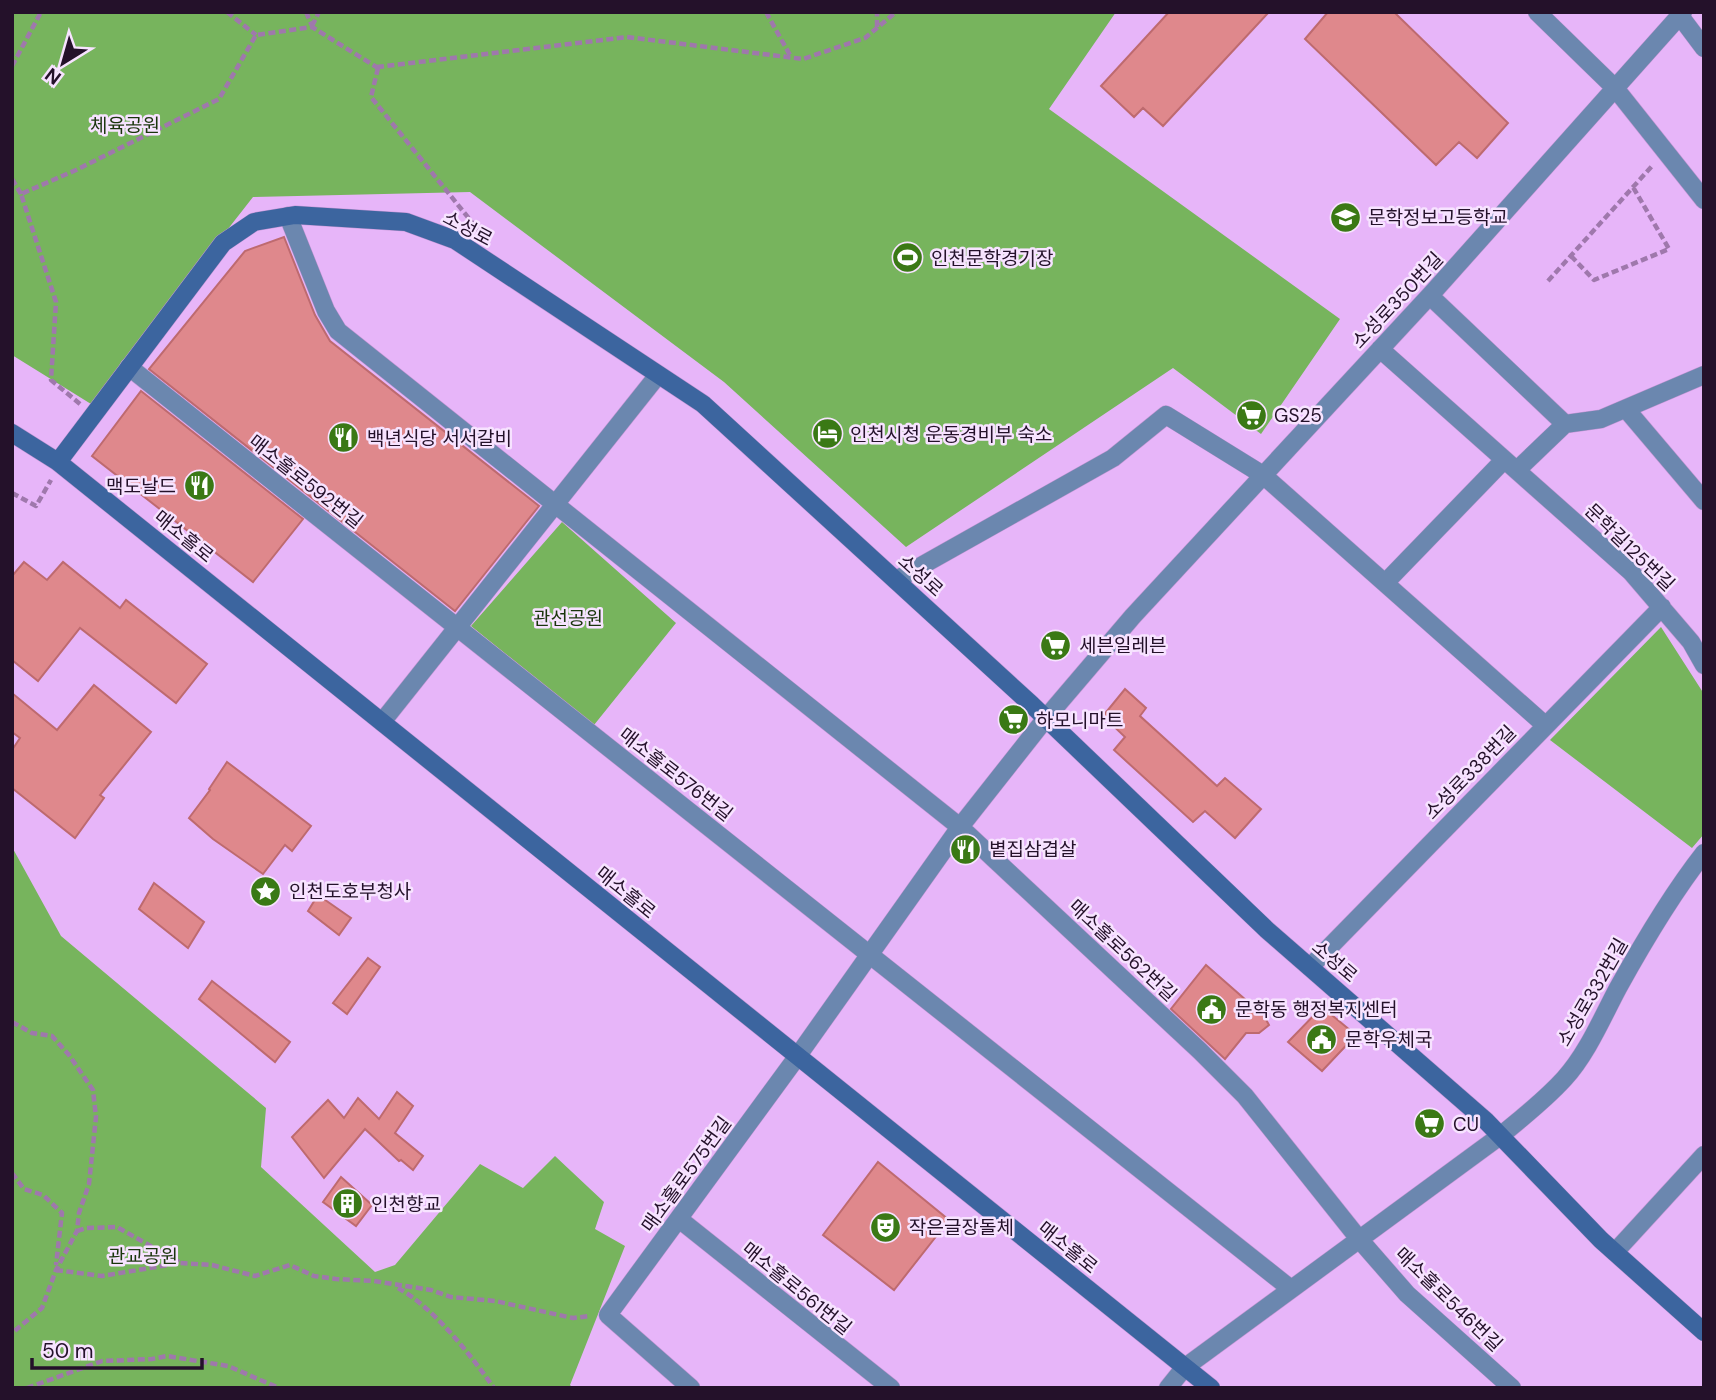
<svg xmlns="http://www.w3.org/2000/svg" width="1716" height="1400" font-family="'DM Sans','Noto Sans KR',sans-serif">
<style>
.green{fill:#77b45d}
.building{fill:#df888c;stroke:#be6a6f;stroke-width:2}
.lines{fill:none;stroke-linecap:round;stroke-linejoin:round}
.street-casing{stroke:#c497d4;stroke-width:19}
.secondary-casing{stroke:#c497d4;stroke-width:19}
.path{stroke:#9f78ac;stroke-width:4.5;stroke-dasharray:7 3.5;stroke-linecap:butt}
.street{stroke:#6b87af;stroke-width:18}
.secondary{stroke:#3c659f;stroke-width:18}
.labels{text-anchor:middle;stroke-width:5;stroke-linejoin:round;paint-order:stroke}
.park-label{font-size:19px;fill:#1a350c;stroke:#f7e3ff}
.poi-label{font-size:19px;fill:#24112a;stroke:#f7e3ff;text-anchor:start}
.street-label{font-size:19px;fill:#24112a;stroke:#f7e3ff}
</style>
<rect width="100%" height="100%" fill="#e7b5f9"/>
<path class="green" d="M12,12H1116L1049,109L1340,319L1261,434L1173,368L906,547L724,382L470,192L253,197L91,404L12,355Z
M562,522L676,623L594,725L471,626Z
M1661,627L1704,694V834L1692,848L1550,740Z
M12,847L61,936L266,1108L261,1167L375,1272L395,1265L480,1164L523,1188L555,1156L604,1202L595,1229L625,1246L570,1385L573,1388H12Z"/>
<path class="building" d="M1169,12H1269L1163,126L1143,108L1134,117L1101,86Z
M1328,12H1394L1508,123L1477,158L1459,142L1436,165L1305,39Z
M284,237L315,315L330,341L539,506L455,611L149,369L245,251Z
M141,391L303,519L253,582L92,456Z
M24,562L47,580L63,562L120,608L126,600L207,664L176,703L80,628L38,681L12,660V576Z
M94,685L151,732L100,795L104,798L75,838L12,788V750L20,738L12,732V693L57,730Z
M1125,689L1146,708L1140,716L1217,786L1225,778L1261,809L1235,838L1205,811L1193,822L1114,750L1125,737L1103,716Z
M227,762L311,826L292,851L285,845L263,874L213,839L189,818L210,790L209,789Z
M154,883L204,922L188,948L139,909Z
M318,895L351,918L339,935L308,911Z
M368,958L380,967L347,1014L333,1003Z
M1206,965L1264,1016L1269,1025L1259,1033H1246L1225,1059L1171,1009Z
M212,981L290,1042L275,1062L199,999Z
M1322,1007L1356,1035L1322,1071L1288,1042Z
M397,1092L413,1106L395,1133L423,1156L413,1170L401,1160L399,1161L365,1129L324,1178L292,1137L328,1100L344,1118L358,1098L379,1119Z
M878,1162L949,1220L894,1290L823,1235Z
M341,1177L372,1205L356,1226L323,1202Z"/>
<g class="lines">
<defs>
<path id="street" d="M1537,12L1615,88L1704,200
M1680,16L1704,48
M288,216L326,311L338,331L960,827L1200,1051L1245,1096L1359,1239L1407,1294L1512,1388
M1430,296L1565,424
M1380,349L1631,572L1691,642L1704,665
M129,367L1291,1289
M1626,409L1704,501
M1517,470L1565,424L1601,419L1704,375
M896,580L1113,458L1166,415L1263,475L1545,725
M1385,583L1504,460
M382,722L658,375
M1310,967L1662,607
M679,1219L891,1388
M1615,1252L1704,1155
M691,1388L608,1315L797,1057L960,827L1046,718L1133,616L1434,291L1683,12
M1168,1388L1184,1368L1500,1136C1522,1118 1545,1100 1564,1079C1587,1054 1602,1018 1618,988C1644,941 1671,895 1704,853"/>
<path id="secondary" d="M12,433L58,462L1211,1388
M58,462L223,243L254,222L295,215L406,222L455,240L703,404L1032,705L1267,930L1486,1121L1601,1240L1704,1332"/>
</defs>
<use href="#street" class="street-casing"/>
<use href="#secondary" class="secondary-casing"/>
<path class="path" d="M227,12L256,35
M306,12L313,28
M766,12L791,57
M312,26L319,12
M877,27V12
M12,66L41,12
M377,67L627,37L803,59L865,38L896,12
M378,68L371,97L479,231
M12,179L21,194
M1571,256L1594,280L1669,249L1633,187
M1548,281L1653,165
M80,404L51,380L56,302L21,194L76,170L219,99L256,35L312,27L378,68
M12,493L36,506L51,480
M12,1022L32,1033L52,1036L69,1055L93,1090L96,1117L89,1184L79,1213L77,1231L56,1270L42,1308L12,1333
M12,1173L24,1189L43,1195L62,1213L56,1265
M77,1231L86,1228L117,1227L179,1262
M56,1270L102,1276L180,1263L212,1265L255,1276L290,1265L314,1276L336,1279L374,1281L431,1290L451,1297L495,1301L573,1318L590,1316
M398,1288C434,1308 470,1354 494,1388
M27,1388L102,1361L152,1359L167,1356L228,1366L279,1388"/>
<use href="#street" class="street"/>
<use href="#secondary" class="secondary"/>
</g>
<defs>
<symbol id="school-disc" viewBox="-11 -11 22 22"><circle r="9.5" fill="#3a7915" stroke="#f7e3ff"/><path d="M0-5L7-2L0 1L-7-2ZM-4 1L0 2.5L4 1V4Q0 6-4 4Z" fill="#fff"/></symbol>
<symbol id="stadium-disc" viewBox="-11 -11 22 22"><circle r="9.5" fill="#3a7915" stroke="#f7e3ff"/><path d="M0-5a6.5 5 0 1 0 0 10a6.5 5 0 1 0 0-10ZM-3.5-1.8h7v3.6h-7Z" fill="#fff"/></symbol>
<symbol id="supermarket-disc" viewBox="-11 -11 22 22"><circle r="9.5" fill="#3a7915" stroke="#f7e3ff"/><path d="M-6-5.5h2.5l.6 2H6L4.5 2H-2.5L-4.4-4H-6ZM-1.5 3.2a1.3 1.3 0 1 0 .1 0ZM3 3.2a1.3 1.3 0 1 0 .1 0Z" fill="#fff"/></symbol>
<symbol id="hotel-disc" viewBox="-11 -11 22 22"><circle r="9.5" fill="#3a7915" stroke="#f7e3ff"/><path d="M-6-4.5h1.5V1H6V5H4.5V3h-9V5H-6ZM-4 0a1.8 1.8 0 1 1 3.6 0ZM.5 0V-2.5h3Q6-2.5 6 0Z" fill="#fff"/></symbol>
<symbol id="restaurant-disc" viewBox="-11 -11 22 22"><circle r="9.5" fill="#3a7915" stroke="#f7e3ff"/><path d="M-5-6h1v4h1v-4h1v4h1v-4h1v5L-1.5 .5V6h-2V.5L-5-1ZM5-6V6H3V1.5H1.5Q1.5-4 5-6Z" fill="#fff"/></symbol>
<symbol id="sight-disc" viewBox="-11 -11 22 22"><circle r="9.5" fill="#3a7915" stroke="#f7e3ff"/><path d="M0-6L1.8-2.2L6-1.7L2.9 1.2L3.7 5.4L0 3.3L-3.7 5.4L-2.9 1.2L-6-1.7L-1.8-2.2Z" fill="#fff"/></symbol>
<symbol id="civic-disc" viewBox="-11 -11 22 22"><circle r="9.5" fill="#3a7915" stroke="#f7e3ff"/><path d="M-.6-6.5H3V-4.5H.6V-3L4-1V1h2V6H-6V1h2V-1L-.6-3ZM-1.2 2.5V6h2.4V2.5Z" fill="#fff"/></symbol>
<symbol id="building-disc" viewBox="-11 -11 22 22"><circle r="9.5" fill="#3a7915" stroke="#f7e3ff"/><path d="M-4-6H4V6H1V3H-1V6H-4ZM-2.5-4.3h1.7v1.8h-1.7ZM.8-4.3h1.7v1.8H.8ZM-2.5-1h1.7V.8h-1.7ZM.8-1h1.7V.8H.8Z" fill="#fff"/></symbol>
<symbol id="theatre-disc" viewBox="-11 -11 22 22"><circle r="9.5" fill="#3a7915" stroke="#f7e3ff"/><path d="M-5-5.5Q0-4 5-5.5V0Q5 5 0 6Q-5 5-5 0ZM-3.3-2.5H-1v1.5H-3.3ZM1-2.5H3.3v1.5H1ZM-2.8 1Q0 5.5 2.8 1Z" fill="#fff"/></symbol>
</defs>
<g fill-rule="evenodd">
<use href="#school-disc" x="1328" y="200" width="35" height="35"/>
<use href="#stadium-disc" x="890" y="240" width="35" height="35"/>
<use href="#supermarket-disc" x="1234" y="398" width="35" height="35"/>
<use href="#hotel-disc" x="810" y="416" width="35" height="35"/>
<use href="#restaurant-disc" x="326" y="420" width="35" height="35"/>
<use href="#restaurant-disc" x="182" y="468" width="35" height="35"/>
<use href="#supermarket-disc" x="1038" y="628" width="35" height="35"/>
<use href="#supermarket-disc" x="996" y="702" width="35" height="35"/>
<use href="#restaurant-disc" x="948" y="832" width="35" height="35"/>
<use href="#sight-disc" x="248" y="874" width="35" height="35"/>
<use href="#civic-disc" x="1194" y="992" width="35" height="35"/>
<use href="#civic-disc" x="1304" y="1022" width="35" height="35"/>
<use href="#supermarket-disc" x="1412" y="1106" width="35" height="35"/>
<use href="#building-disc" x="330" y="1186" width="35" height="35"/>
<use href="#theatre-disc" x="868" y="1210" width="35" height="35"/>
</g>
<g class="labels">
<g class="park-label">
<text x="125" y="132">체육공원</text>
<text x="568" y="625">관선공원</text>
<text x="143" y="1263">관교공원</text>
</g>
<g class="poi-label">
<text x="1368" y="224">문학정보고등학교</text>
<text x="931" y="265">인천문학경기장</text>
<text x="1274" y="422">GS25</text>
<text x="850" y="441">인천시청 운동경비부 숙소</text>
<text x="367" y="445">백년식당 서서갈비</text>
<text x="176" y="493" text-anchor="end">맥도날드</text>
<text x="1079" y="652">세븐일레븐</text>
<text x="1036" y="727">하모니마트</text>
<text x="989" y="856">볕집삼겹살</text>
<text x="289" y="898">인천도호부청사</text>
<text x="1235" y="1016">문학동 행정복지센터</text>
<text x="1345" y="1046">문학우체국</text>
<text x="1453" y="1131">CU</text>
<text x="371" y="1211">인천향교</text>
<text x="909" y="1234">작은글장돌체</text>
</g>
<g class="street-label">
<text transform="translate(468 228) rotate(28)" y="7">소성로</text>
<text transform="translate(1397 300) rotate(-47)" y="7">소성로350번길</text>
<text transform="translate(306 481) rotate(38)" y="7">매소홀로592번길</text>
<text transform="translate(184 536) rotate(39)" y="7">매소홀로</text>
<text transform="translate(1630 547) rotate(44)" y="7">문학길125번길</text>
<text transform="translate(921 575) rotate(42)" y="7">소성로</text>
<text transform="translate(1470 772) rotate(-46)" y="7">소성로338번길</text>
<text transform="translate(676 774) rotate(38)" y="7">매소홀로576번길</text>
<text transform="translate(626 892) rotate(39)" y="7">매소홀로</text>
<text transform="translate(1123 950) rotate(43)" y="7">매소홀로562번길</text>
<text transform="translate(1335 961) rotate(41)" y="7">소성로</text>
<text transform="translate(1592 992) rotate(-60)" y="7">소성로332번길</text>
<text transform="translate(686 1174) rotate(-54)" y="7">매소홀로575번길</text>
<text transform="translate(1068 1247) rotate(39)" y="7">매소홀로</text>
<text transform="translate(797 1288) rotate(39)" y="7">매소홀로561번길</text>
<text transform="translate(1449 1299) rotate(44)" y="7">매소홀로546번길</text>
</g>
</g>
<rect width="1716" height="1400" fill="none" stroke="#24112a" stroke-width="28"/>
<g transform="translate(63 63) rotate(217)" stroke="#f7e3ff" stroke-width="5" paint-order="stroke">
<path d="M0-5L12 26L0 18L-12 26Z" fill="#24112a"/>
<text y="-10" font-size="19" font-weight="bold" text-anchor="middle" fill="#24112a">N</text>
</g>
<path d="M32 1358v10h170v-10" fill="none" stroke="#24112a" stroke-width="3.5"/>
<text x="42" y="1358" font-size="21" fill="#24112a" stroke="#f7e3ff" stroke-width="5" paint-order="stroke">50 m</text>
</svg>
